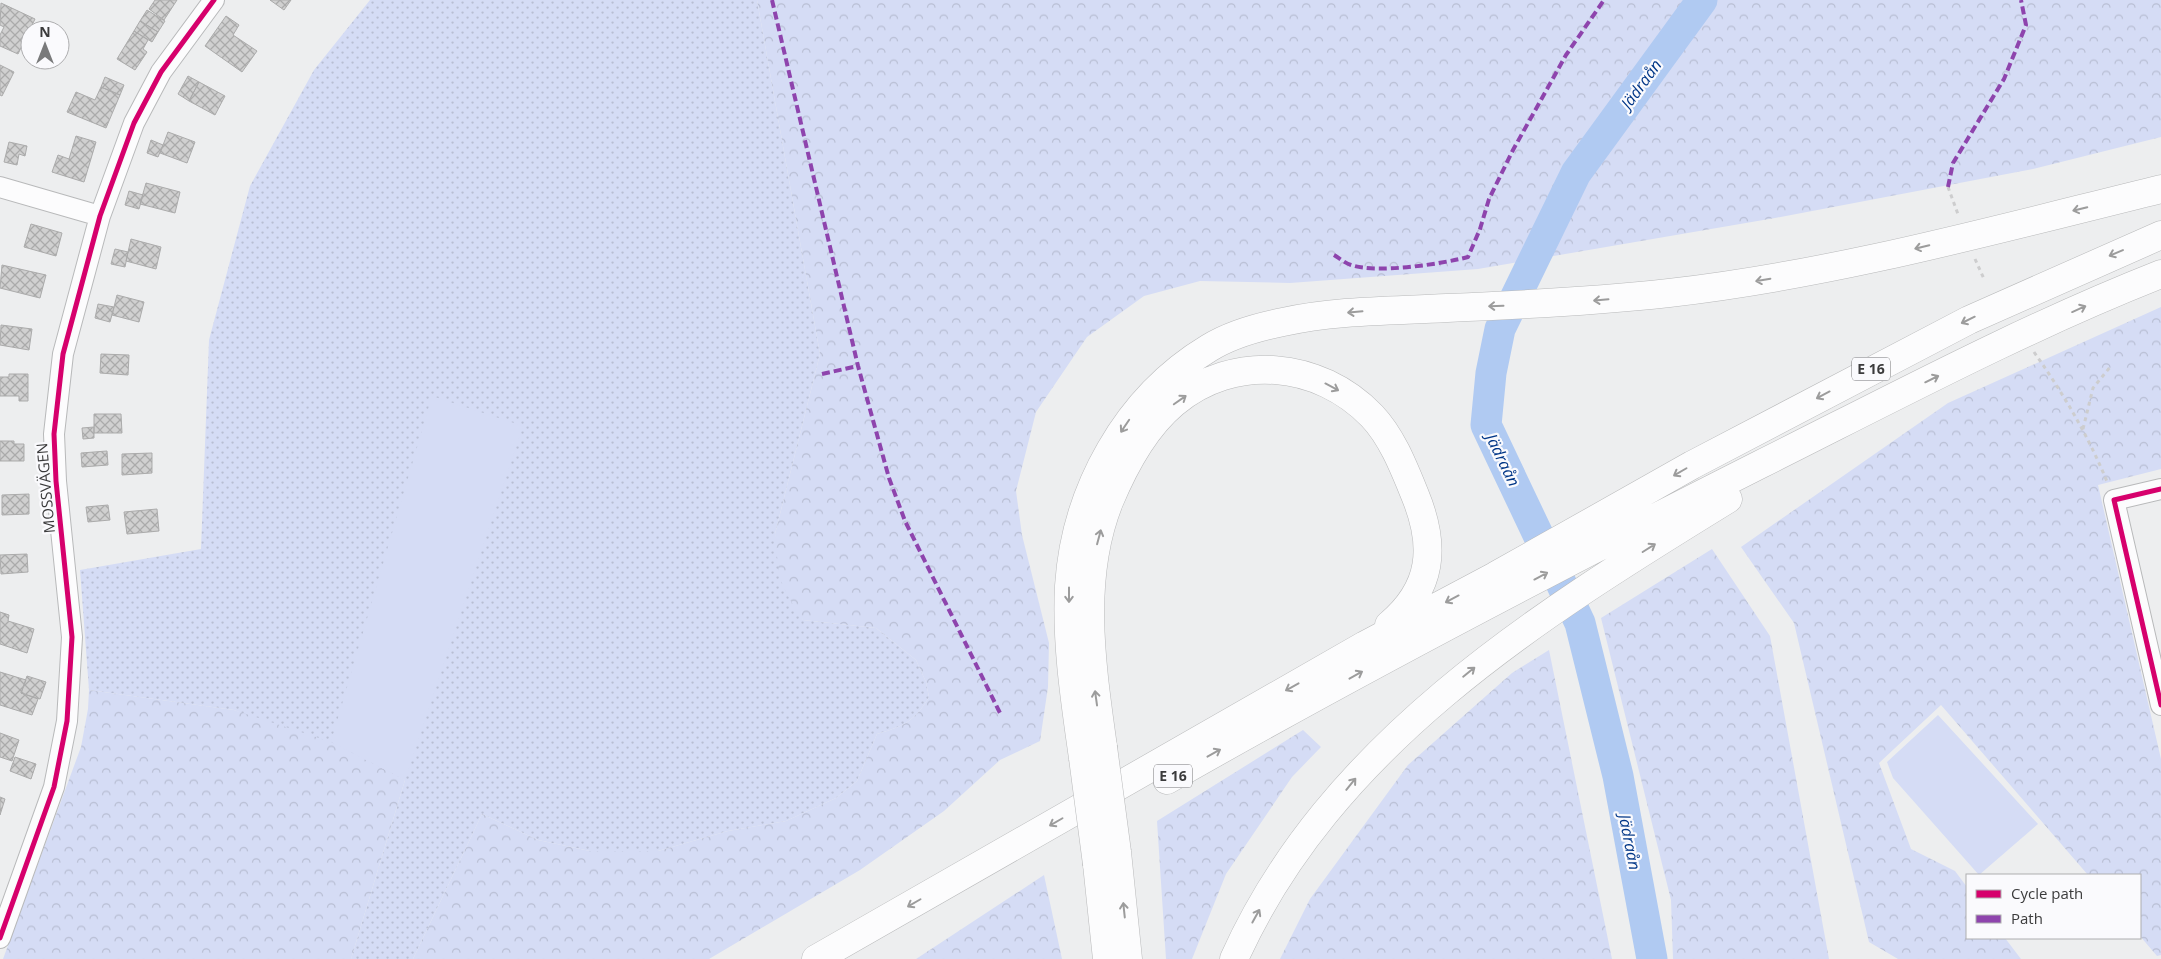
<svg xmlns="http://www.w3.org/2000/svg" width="2161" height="959" font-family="'Open Sans',sans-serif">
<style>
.grass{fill:url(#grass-dots)}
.forest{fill:url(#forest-crowns)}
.pitch{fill:#d5dcf5}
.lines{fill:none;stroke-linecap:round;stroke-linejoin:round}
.river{stroke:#b0caf2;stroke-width:31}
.building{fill:url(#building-cross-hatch);stroke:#ababab}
.street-casing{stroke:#b8b9ba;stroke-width:22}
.highway-casing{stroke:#b8b9ba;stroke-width:29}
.path{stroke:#cdcdce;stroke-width:3;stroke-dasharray:4 4;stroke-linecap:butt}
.street{stroke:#fcfcfd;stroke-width:20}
.highway{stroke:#fcfcfd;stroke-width:28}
.highway-bridge-casing{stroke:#b8b9ba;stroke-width:29;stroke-linecap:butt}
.highway-bridge{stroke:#fcfcfd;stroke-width:28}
.quiet{stroke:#8e44ad;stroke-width:4;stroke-dasharray:8 4;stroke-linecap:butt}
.cycleway-casing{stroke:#fafafd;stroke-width:8}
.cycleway{stroke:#d6006c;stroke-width:5}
.oneway{stroke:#9c9c9c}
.labels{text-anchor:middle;stroke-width:4.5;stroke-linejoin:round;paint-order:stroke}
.shield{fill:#fafafd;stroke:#747476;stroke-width:1}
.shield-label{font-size:14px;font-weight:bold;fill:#3b3b3c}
.street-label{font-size:15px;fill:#3b3b3c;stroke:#fafafd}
.water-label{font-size:16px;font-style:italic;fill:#003687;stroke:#fafafd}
</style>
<defs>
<pattern id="grass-dots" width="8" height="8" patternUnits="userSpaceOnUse" patternTransform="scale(1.25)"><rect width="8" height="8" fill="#d5dcf5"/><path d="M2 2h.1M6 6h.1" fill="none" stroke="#b8bed3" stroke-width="1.8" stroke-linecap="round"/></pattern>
<pattern id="forest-crowns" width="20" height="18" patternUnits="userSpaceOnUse" patternTransform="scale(1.25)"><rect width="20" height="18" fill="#d5dcf5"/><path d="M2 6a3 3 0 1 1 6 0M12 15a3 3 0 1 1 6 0" fill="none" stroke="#b8bed3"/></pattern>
<pattern id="building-cross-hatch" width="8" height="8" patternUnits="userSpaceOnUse" patternTransform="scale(1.25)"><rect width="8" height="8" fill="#d0d0d0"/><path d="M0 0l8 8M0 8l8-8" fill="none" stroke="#aaa"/></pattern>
</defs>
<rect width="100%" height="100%" fill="#edeeef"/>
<path class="grass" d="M370,0H757L820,354L775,534L803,620L876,628L916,660L926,682L929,697C914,722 904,726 877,734L857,781L836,798L786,821L728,831L658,851H590L538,840L482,814L413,959H351L405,780L234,710L89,690L80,570L201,549L209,340L250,186L314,70Z"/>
<path class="forest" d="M757,0H2161V137L2033,169L1775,218L1478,269L1290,283L1200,281L1144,296L1087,337L1036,412L1016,491L1022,535L1049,643L1048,687L1040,741L1000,760L944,811L860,870L709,959H413L482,814L538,840L590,851H658L728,831L786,821L836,798L857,781L877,734C904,726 914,722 929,697L926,682L916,660L876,628L803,620L790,600L779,577L775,534L820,354Z
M2161,307V469L2098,485L2161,759V955L2157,956L2140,936V875H2088L1941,705L1879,763L1911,849L1955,871L1967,887V938H2005L2021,959H1898L1869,942L1794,623L1741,547L1948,403Z
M1712,549L1770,636L1829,959H1673L1671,900L1601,618Z
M1549,650L1612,959H1280L1310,899L1408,765L1512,673Z
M89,690L234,710L331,742L405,780L351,959H3L81,747L88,709Z
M1303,730L1321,747L1292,777L1226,874L1192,959H1166L1157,821Z
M1044,875L1062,959H916Z"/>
<path class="pitch" d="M432,396L523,426L405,780L331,742Z
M1938,715L2038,824L1979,875L1893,778L1887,762Z"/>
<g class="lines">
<path class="river" d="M1652,959L1618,776L1580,623L1486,425L1491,373L1500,329L1576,173L1702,0"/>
</g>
<path class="building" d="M155,0H177L164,20L149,9Z
M270,0H291L284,10Z
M1,3L35,19L18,54L0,46V35L4,27L0,25Z
M147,10L165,21L158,32L140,21Z
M226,16L239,25L233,35L257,51L242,72L205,46Z
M140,21L158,32L152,42L134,31Z
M134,31L148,40L143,49L147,52L135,70L117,59Z
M0,65L14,72L2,96L0,95Z
M188,76L199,82L189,101L178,94Z
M105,77L124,85L120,95L101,87Z
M199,82L225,96L215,115L189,101Z
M101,87L120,95L106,128L67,112L76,92L95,100Z
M168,132L195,142L187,163L160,153Z
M76,136L96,142L84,182L52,172L58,155L69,159Z
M151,140L163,145L158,157L147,153Z
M9,142L27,146L25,156L19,154L17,165L4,162Z
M146,183L180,192L175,213L140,204Z
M129,191L143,195L139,209L125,205Z
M31,224L62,233L56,256L24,247Z
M131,239L161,247L156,269L126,261Z
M115,249L128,252L125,267L111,264Z
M2,265L46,275L40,298L0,288Z
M117,295L144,302L139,322L112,315Z
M98,304L114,307L110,322L95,318Z
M1,325L32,329L29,350L0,345Z
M101,354L129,355L128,375L100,373Z
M9,374H28V401H19V396H0V377H9Z
M94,414H121L122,433H94Z
M94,427V438L83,439L82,428Z
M0,441H14V444H24V461H0Z
M107,451L108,465L82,467L81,453Z
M152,453V473L122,475V454Z
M29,494V514L2,515V495Z
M108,505L110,520L88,522L86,507Z
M157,509L159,531L127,534L124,512Z
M27,554L28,572L1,574L0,555Z
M0,612L9,615L8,621L34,629L27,653L0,644Z
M0,672L26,680L21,693L38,699L32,715L0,705Z
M27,676L46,682L40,699L21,693Z
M0,733L19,740L12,761L0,757Z
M15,757L36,764L31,779L10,771Z
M0,797L5,799L0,815Z"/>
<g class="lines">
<defs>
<path id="street" d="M0,187L100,216
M2161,489L2114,500L2161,705
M0,938L54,787L67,721L72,637L56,481L54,434L63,354L100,216L134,123L161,72L214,0"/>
<path id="highway" d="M1103,747C1092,667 1078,580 1109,502C1124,466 1144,428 1174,403C1234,353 1319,361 1372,416C1392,437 1404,468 1415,495C1436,546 1433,588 1389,625
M1083,758C1075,701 1066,644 1069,586C1075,491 1126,398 1209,348C1230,335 1258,327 1283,322C1337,310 1393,311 1447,308C1522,305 1595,301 1669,293C1836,274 1998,229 2161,189
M1167,780C1361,669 1561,565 1761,464C1893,398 2024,328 2161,274
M1117,852L1128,959
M1097,864L1107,959
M816,959L1365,645L1495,576L1692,465L1969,320L2161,235
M1234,959C1330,745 1536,617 1728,499"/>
</defs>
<use href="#street" class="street-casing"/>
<use href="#highway" class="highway-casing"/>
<path class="path" d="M1948,187L1959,217
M1975,259L1984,279
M2034,352C2063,393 2089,437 2108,484
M2083,429L2093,388L2111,366"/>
<use href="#street" class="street"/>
<use href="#highway" class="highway"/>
<defs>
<path id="highway-bridge" d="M1103,747L1117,852
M1083,758L1097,864"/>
</defs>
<use href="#highway-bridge" class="highway-bridge-casing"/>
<use href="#highway-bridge" class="highway-bridge"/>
<path class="quiet" d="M772,0L858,366L889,478L905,521L1000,713
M1948,187L1953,163L2004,79L2026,25L2021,0
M1334,255C1339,258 1345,263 1351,265C1377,274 1441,264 1468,257L1480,229L1489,199L1513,150L1566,55L1604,0
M822,374L858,366"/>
<defs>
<path id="cycleway" d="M2161,489L2114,500L2161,705
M0,938L54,787L67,721L72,637L56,481L54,434L63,354L100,216L134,123L161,72L214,0"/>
</defs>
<use href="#cycleway" class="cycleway-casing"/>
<use href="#cycleway" class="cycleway"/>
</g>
<defs><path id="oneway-shaft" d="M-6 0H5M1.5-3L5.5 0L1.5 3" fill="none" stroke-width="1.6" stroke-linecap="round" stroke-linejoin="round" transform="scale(1.25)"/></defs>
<g class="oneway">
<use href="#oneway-shaft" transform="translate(2080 209) rotate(166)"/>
<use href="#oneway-shaft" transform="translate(1922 247) rotate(167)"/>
<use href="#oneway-shaft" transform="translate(2116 253) rotate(157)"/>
<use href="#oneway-shaft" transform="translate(1763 280) rotate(170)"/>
<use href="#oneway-shaft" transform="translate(1601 300) rotate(175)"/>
<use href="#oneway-shaft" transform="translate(1496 306) rotate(178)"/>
<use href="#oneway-shaft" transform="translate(2079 309) rotate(-24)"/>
<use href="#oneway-shaft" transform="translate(1355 312) rotate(175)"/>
<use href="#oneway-shaft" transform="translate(1968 320) rotate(154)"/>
<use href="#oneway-shaft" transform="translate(1932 379) rotate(-26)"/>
<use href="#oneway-shaft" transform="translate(1332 387) rotate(28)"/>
<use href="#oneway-shaft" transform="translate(1823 395) rotate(152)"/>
<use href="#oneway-shaft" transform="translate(1180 400) rotate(-35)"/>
<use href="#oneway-shaft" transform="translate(1125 426) rotate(124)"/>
<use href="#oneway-shaft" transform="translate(1680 472) rotate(150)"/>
<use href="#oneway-shaft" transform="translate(1099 537) rotate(-75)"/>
<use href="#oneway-shaft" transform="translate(1649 548) rotate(-32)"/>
<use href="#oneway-shaft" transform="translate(1541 576) rotate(-28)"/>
<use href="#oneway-shaft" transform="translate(1069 595) rotate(90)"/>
<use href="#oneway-shaft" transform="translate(1452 599) rotate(152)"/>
<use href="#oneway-shaft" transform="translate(1469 672) rotate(-39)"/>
<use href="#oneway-shaft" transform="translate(1356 675) rotate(-29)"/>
<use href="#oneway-shaft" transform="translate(1292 687) rotate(151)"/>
<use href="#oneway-shaft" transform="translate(1096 698) rotate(-98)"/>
<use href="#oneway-shaft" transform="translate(1214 753) rotate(-29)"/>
<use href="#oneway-shaft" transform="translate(1351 784) rotate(-51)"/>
<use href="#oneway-shaft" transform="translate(1056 822) rotate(150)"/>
<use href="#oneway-shaft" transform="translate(914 903) rotate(150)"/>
<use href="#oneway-shaft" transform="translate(1124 910) rotate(-96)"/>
<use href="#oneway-shaft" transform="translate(1256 916) rotate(-61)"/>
</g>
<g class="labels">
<g class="shield">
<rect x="1852" y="357.5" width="38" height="23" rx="4"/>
<rect x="1154" y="764.5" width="38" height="23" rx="4"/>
</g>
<g class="shield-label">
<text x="1871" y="374">E 16</text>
<text x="1173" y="781">E 16</text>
</g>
<g class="street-label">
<text transform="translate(46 488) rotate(-95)" y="5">MOSSVÄGEN</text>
</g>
<g class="water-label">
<text transform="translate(1641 84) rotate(-54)" y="6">Jädraån</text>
<text transform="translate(1503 460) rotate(64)" y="6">Jädraån</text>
<text transform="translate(1630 842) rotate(79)" y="6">Jädraån</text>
</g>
</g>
<rect x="1966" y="874" width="175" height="65" fill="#fafafd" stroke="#aeaeb0"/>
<rect x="1976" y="890" width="25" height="8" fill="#d6006c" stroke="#aeaeb0"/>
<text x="2011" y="899" font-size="15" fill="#3b3b3c">Cycle path</text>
<rect x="1976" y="915" width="25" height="8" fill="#8e44ad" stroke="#aeaeb0"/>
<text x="2011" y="924" font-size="15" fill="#3b3b3c">Path</text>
<g transform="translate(45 45)"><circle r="24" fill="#fafafd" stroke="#aeaeb0"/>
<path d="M0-4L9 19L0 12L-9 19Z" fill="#797a7b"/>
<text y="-8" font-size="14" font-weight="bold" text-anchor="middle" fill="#3b3b3c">N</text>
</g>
</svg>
